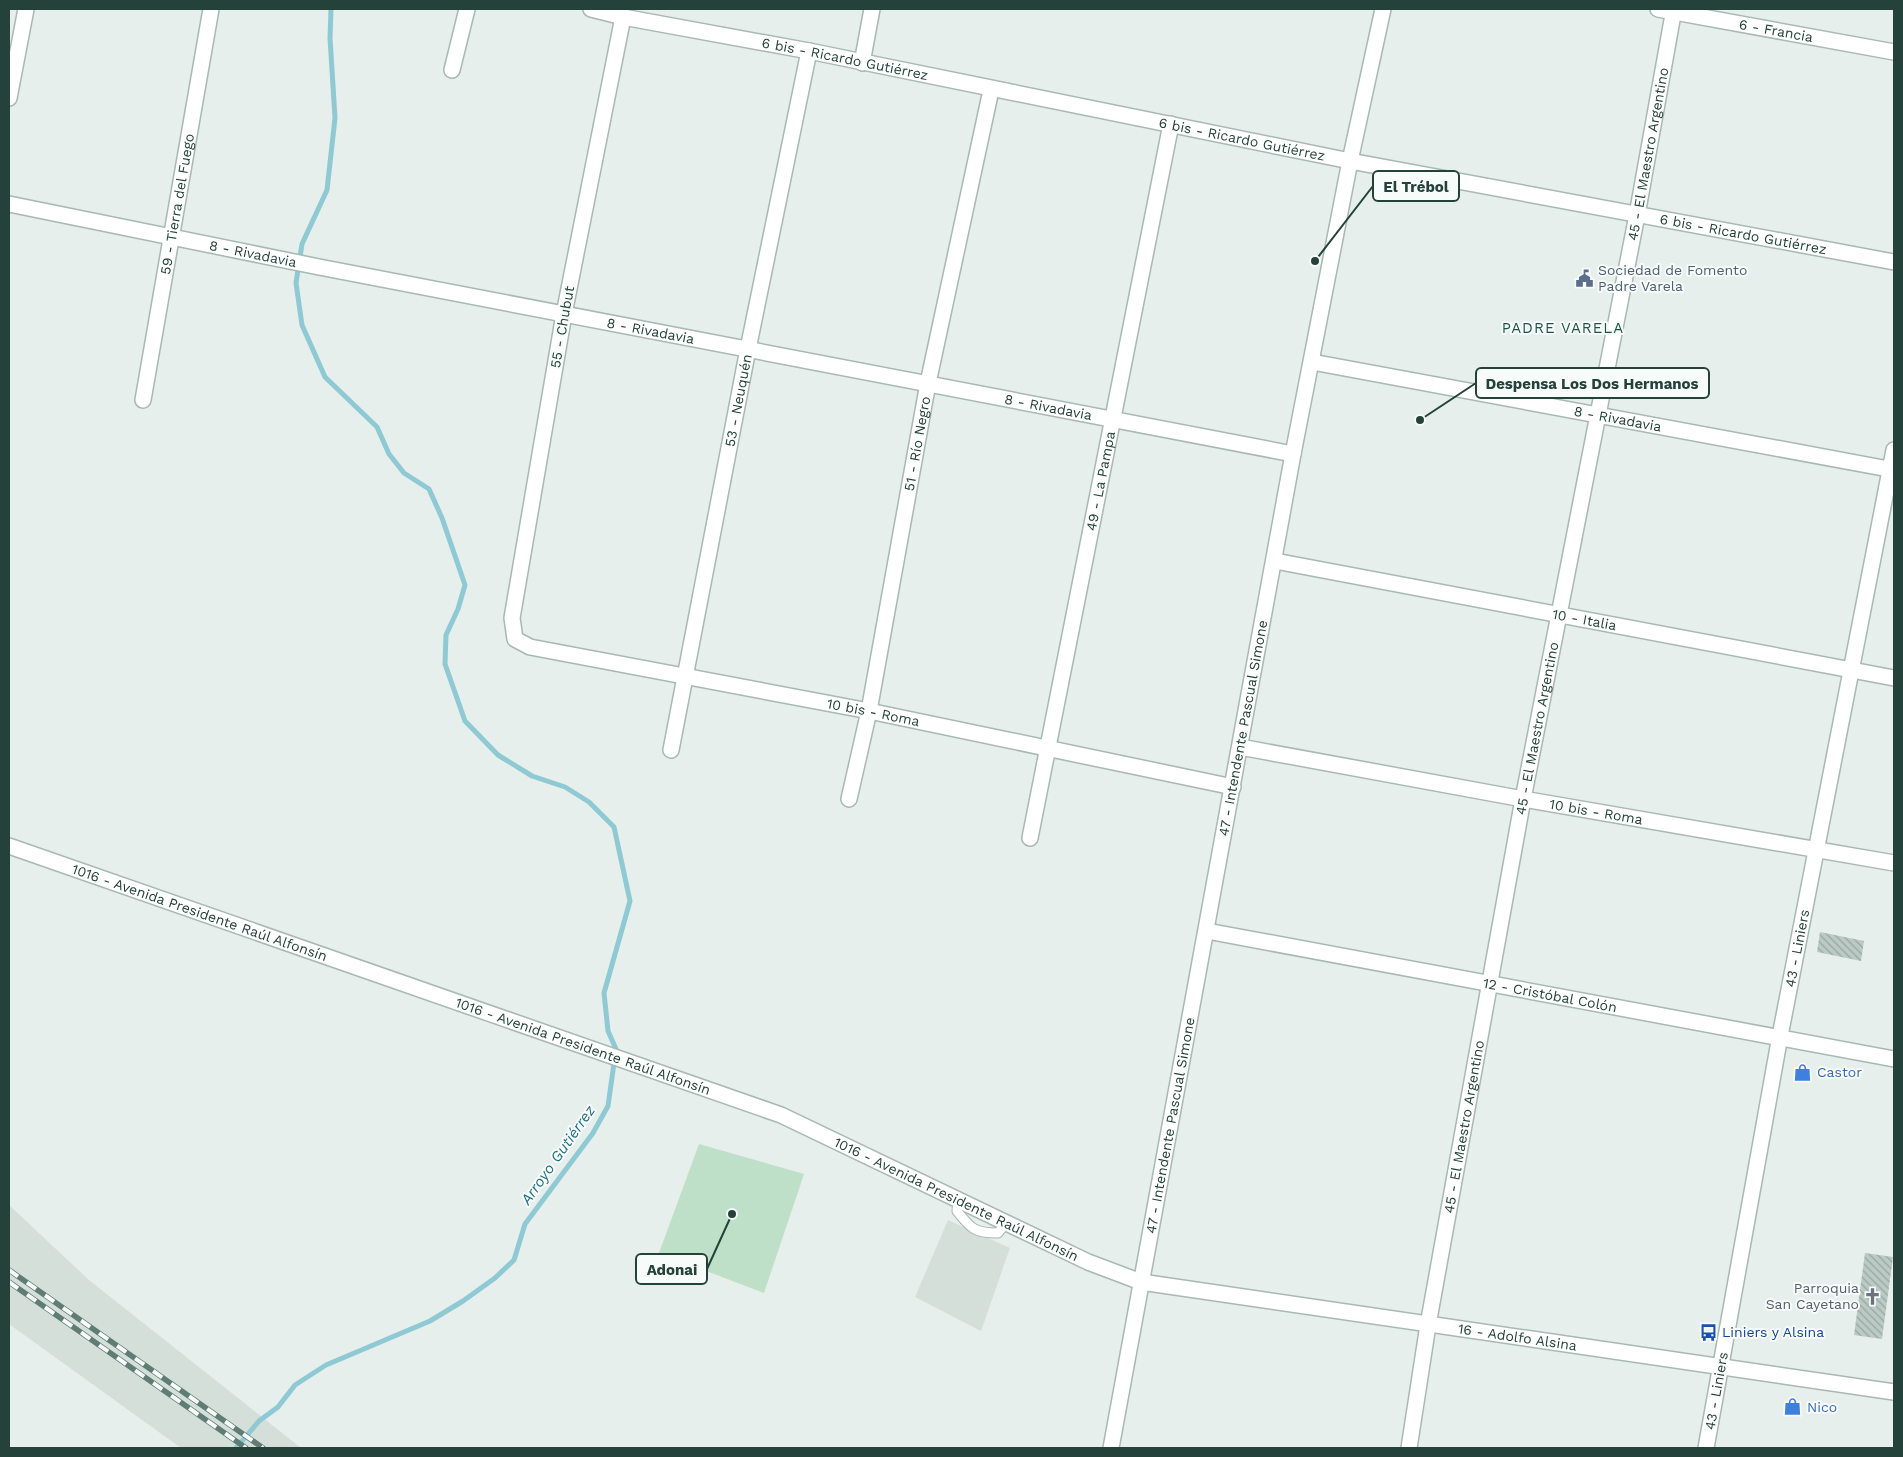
<svg xmlns="http://www.w3.org/2000/svg" width="1903" height="1457" font-family="'Work Sans',sans-serif">
<style>
.built{fill:#d4dfda}
.park{fill:#bfe0c8}
.lines{fill:none;stroke-linecap:round;stroke-linejoin:round}
.stream{stroke:#8ec9d4;stroke-width:5}
.building{fill:url(#building-back-hatch)}
.service-casing{stroke:#a8b8b2;stroke-width:11}
.minor-casing{stroke:#a8b8b2;stroke-width:18}
.tertiary-casing{stroke:#a8b8b2;stroke-width:18}
.service{stroke:#fff;stroke-width:9}
.minor{stroke:#fff;stroke-width:15}
.tertiary{stroke:#fff;stroke-width:15}
.rail-casing{stroke:#5f7d75;stroke-width:5.5}
.rail{stroke:#f7fbf9;stroke-width:4;stroke-dasharray:11;stroke-linecap:butt}
.labels{text-anchor:middle;stroke-width:4;stroke-linejoin:round;paint-order:stroke}
.street-label{font-size:14px;fill:#24423a;stroke:#f7fbf9}
.service-label{font-size:14px;fill:#4e5e75;stroke:#f7fbf9;text-anchor:start}
.shop-label{font-size:14px;fill:#366cbe;stroke:#f7fbf9;text-anchor:start}
.worship-label{font-size:14px;fill:#5b616d;stroke:#f7fbf9;text-anchor:end}
.transit-label{font-size:14px;fill:#164399;stroke:#f7fbf9;text-anchor:start}
.neighbourhood-label{font-size:15px;letter-spacing:1px;fill:#1f5548;stroke:#f7fbf9}
.water-label{font-size:15px;font-style:italic;fill:#1c6f80;stroke:#f7fbf9}
.leader{fill:none;stroke:#24423a;stroke-width:2}
.callout-dot{fill:#24423a;stroke:#f7fbf9;stroke-width:2}
.callout{fill:#f7fbf9;stroke:#24423a;stroke-width:2}
.callout-label{font-size:15px;text-anchor:middle;font-weight:bold;fill:#24423a}
</style>
<defs>
<pattern id="building-back-hatch" width="6" height="6" patternUnits="userSpaceOnUse" patternTransform="scale(1.25)"><rect width="6" height="6" fill="#bbcac4"/><path d="M-1 5l2 2M0 0l6 6M5-1l2 2" fill="none" stroke="#98a6a0"/></pattern>
</defs>
<rect width="100%" height="100%" fill="#e6efeb"/>
<path class="built" d="M9,1205L89,1280L301,1448H181L9,1324Z
M948,1220L1010,1248L981,1331L915,1297Z"/>
<path class="park" d="M699,1144L804,1174L764,1293L659,1253Z"/>
<g class="lines">
<path class="stream" d="M236,1448L259,1421L278,1407L295,1385L326,1365L430,1321L463,1301L495,1278L514,1260L525,1224L593,1133L608,1106L616,1049L608,1031L604,993L630,901L614,827L589,802L565,787L532,776L498,755L465,721L445,664L446,635L458,609L465,585L442,518L429,489L404,473L389,454L377,427L325,377L302,325L296,283L302,244L327,190L335,118L330,38L331,9"/>
</g>
<path class="building" d="M1820,932L1864,941L1861,961L1817,952Z
M1865,1253L1893,1257L1882,1339L1854,1335Z"/>
<g class="lines">
<defs>
<path id="service" d="M958,1201L957,1211C971,1229 975,1233 998,1233L1006,1223"/>
<g id="minor">
<path id="s1" d="M591,9L623,17L809,51L1350,161L1894,262"/>
<path id="s2" d="M1658,9L1894,52"/>
<path id="s3" d="M623,17L564,314L512,618L515,639L530,647L869,711L1233,787"/>
<path d="M862,63L872,9"/>
<path d="M452,70L467,9"/>
<path d="M9,98L26,9"/>
<path id="s4" d="M9,204L319,267L1293,454"/>
<path id="s5" d="M1312,362L1894,470"/>
<path id="s6" d="M143,400L211,9"/>
<path id="s7" d="M1275,561L1894,678"/>
<path id="s8" d="M1240,747L1523,799L1894,863"/>
<path id="s9" d="M671,750L748,349L809,51"/>
<path id="s10" d="M849,799L869,711L928,383L991,90"/>
<path id="s11" d="M1030,838L1171,124"/>
<path id="s12" d="M1409,1448L1428,1325L1523,799L1637,215L1674,9"/>
<path id="s13" d="M1706,1448L1780,1036L1894,450"/>
</g>
<g id="tertiary">
<path id="s14" d="M9,846L781,1115L1088,1262L1141,1282L1894,1392"/>
<path id="s15" d="M1207,931L1894,1059"/>
<path id="s16" d="M1111,1448L1293,454L1350,161L1383,9"/>
</g>
</defs>
<use href="#service" class="service-casing"/>
<use href="#minor" class="minor-casing"/>
<use href="#tertiary" class="tertiary-casing"/>
<use href="#service" class="service"/>
<use href="#minor" class="minor"/>
<use href="#tertiary" class="tertiary"/>
<defs>
<path id="rail" d="M9,1270L263,1448
M9,1282L246,1448"/>
</defs>
<use href="#rail" class="rail-casing"/>
<use href="#rail" class="rail"/>
</g>
<defs>
<symbol id="civic-bare" viewBox="-9 -9 18 18"><path d="M-.6-6.5H3V-4.5H.6V-3L4-1V1h2V6H-6V1h2V-1L-.6-3ZM-1.2 2.5V6h2.4V2.5Z" fill="#5c6f8a" stroke="#f7fbf9" stroke-width="2.5" paint-order="stroke"/></symbol>
<symbol id="shop-bare" viewBox="-9 -9 18 18"><path d="M-5-2.5h2.3a2.7 3.5 0 0 1 5.4 0H5L5.5 6h-11ZM-1.5-2.5h3a1.5 2.3 0 0 0-3 0Z" fill="#3f7fe0" stroke="#f7fbf9" stroke-width="2.5" paint-order="stroke"/></symbol>
<symbol id="church-bare" viewBox="-9 -9 18 18"><path d="M-1.2-6h2.4v3.5h3.3v2.4h-3.3V6h-2.4V-.1h-3.3v-2.4h3.3Z" fill="#6b7280" stroke="#f7fbf9" stroke-width="2.5" paint-order="stroke"/></symbol>
<symbol id="bus-bare" viewBox="-9 -9 18 18"><path d="M-5-6H5V4H4V6H2V4H-2V6H-4V4H-5ZM-3.5-4V0h7V-4ZM-3.5 1.2v1.5H-2V1.2ZM2 1.2v1.5H3.5V1.2Z" fill="#1a4fb4" stroke="#f7fbf9" stroke-width="2.5" paint-order="stroke"/></symbol>
</defs>
<g fill-rule="evenodd">
<use href="#civic-bare" x="1572" y="266" width="25" height="25"/>
<use href="#shop-bare" x="1790" y="1060" width="25" height="25"/>
<use href="#church-bare" x="1860" y="1284" width="25" height="25"/>
<use href="#bus-bare" x="1696" y="1320" width="25" height="25"/>
<use href="#shop-bare" x="1780" y="1394" width="25" height="25"/>
</g>
<g class="labels">
<g class="street-label">
<text dy="5" stroke="none"><textPath href="#s2" startOffset="120">6 - Francia</textPath></text>
<text dy="5" stroke="none"><textPath href="#s1" startOffset="259">6 bis - Ricardo Gutiérrez</textPath></text>
<text dy="5" stroke="none"><textPath href="#s1" startOffset="664">6 bis - Ricardo Gutiérrez</textPath></text>
<text dy="5" stroke="none"><textPath href="#s12" startOffset="1316">45 - El Maestro Argentino</textPath></text>
<text dy="5" stroke="none"><textPath href="#s6" startOffset="199">59 - Tierra del Fuego</textPath></text>
<text dy="5" stroke="none"><textPath href="#s1" startOffset="1174">6 bis - Ricardo Gutiérrez</textPath></text>
<text dy="5" stroke="none"><textPath href="#s4" startOffset="249">8 - Rivadavia</textPath></text>
<text transform="translate(562 327) rotate(-80)" y="5">55 - Chubut</text>
<text dy="5" stroke="none"><textPath href="#s4" startOffset="654">8 - Rivadavia</textPath></text>
<text dy="5" stroke="none"><textPath href="#s9" startOffset="356">53 - Neuquén</textPath></text>
<text dy="5" stroke="none"><textPath href="#s4" startOffset="1059">8 - Rivadavia</textPath></text>
<text dy="5" stroke="none"><textPath href="#s5" startOffset="311">8 - Rivadavia</textPath></text>
<text dy="5" stroke="none"><textPath href="#s10" startOffset="362">51 - Río Negro</textPath></text>
<text dy="5" stroke="none"><textPath href="#s11" startOffset="364">49 - La Pampa</textPath></text>
<text dy="5" stroke="none"><textPath href="#s7" startOffset="315">10 - Italia</textPath></text>
<text dy="5" stroke="none"><textPath href="#s3" startOffset="999">10 bis - Roma</textPath></text>
<text dy="5" stroke="none"><textPath href="#s16" startOffset="732">47 - Intendente Pascual Simone</textPath></text>
<text dy="5" stroke="none"><textPath href="#s12" startOffset="731">45 - El Maestro Argentino</textPath></text>
<text dy="5" stroke="none"><textPath href="#s8" startOffset="362">10 bis - Roma</textPath></text>
<text dy="5" stroke="none"><textPath href="#s14" startOffset="202">1016 - Avenida Presidente Raúl Alfonsín</textPath></text>
<text dy="5" stroke="none"><textPath href="#s13" startOffset="508">43 - Liniers</textPath></text>
<text dy="5" stroke="none"><textPath href="#s15" startOffset="349">12 - Cristóbal Colón</textPath></text>
<text dy="5" stroke="none"><textPath href="#s14" startOffset="608">1016 - Avenida Presidente Raúl Alfonsín</textPath></text>
<text dy="5" stroke="none"><textPath href="#s16" startOffset="328">47 - Intendente Pascual Simone</textPath></text>
<text dy="5" stroke="none"><textPath href="#s12" startOffset="326">45 - El Maestro Argentino</textPath></text>
<text dy="5" stroke="none"><textPath href="#s14" startOffset="1012">1016 - Avenida Presidente Raúl Alfonsín</textPath></text>
<text dy="5" stroke="none"><textPath href="#s14" startOffset="1595">16 - Adolfo Alsina</textPath></text>
<text dy="5" stroke="none"><textPath href="#s13" startOffset="58">43 - Liniers</textPath></text>
</g>
<g class="service-label">
<text x="1598" y="275">Sociedad de Fomento<tspan x="1598" dy="16">Padre Varela</tspan></text>
</g>
<g class="shop-label">
<text x="1817" y="1077">Castor</text>
<text x="1807" y="1412">Nico</text>
</g>
<g class="worship-label">
<text x="1859" y="1293">Parroquia<tspan x="1859" dy="16">San Cayetano</tspan></text>
</g>
<g class="transit-label">
<text x="1722" y="1337">Liniers y Alsina</text>
</g>
<g class="neighbourhood-label">
<text x="1563" y="333">PADRE VARELA</text>
</g>
<g class="water-label">
<text transform="translate(558 1155) rotate(-55)" y="5">Arroyo Gutiérrez</text>
</g>
</g>
<path class="leader" d="M1315 261L1373 186M1420 420L1476 383M732 1214L707 1269"/>
<g class="callout-dot">
<circle cx="1315" cy="261" r="5"/>
<circle cx="1420" cy="420" r="5"/>
<circle cx="732" cy="1214" r="5"/>
</g>
<g class="callout">
<rect x="1373" y="171" width="86" height="30" rx="5"/>
<rect x="1476" y="368" width="233" height="30" rx="5"/>
<rect x="636" y="1254" width="71" height="30" rx="5"/>
</g>
<g class="callout-label">
<text x="1416" y="192">El Trébol</text>
<text x="1592" y="389">Despensa Los Dos Hermanos</text>
<text x="672" y="1275">Adonai</text>
</g>
<rect width="1903" height="1457" fill="none" stroke="#24423a" stroke-width="20"/>
</svg>
